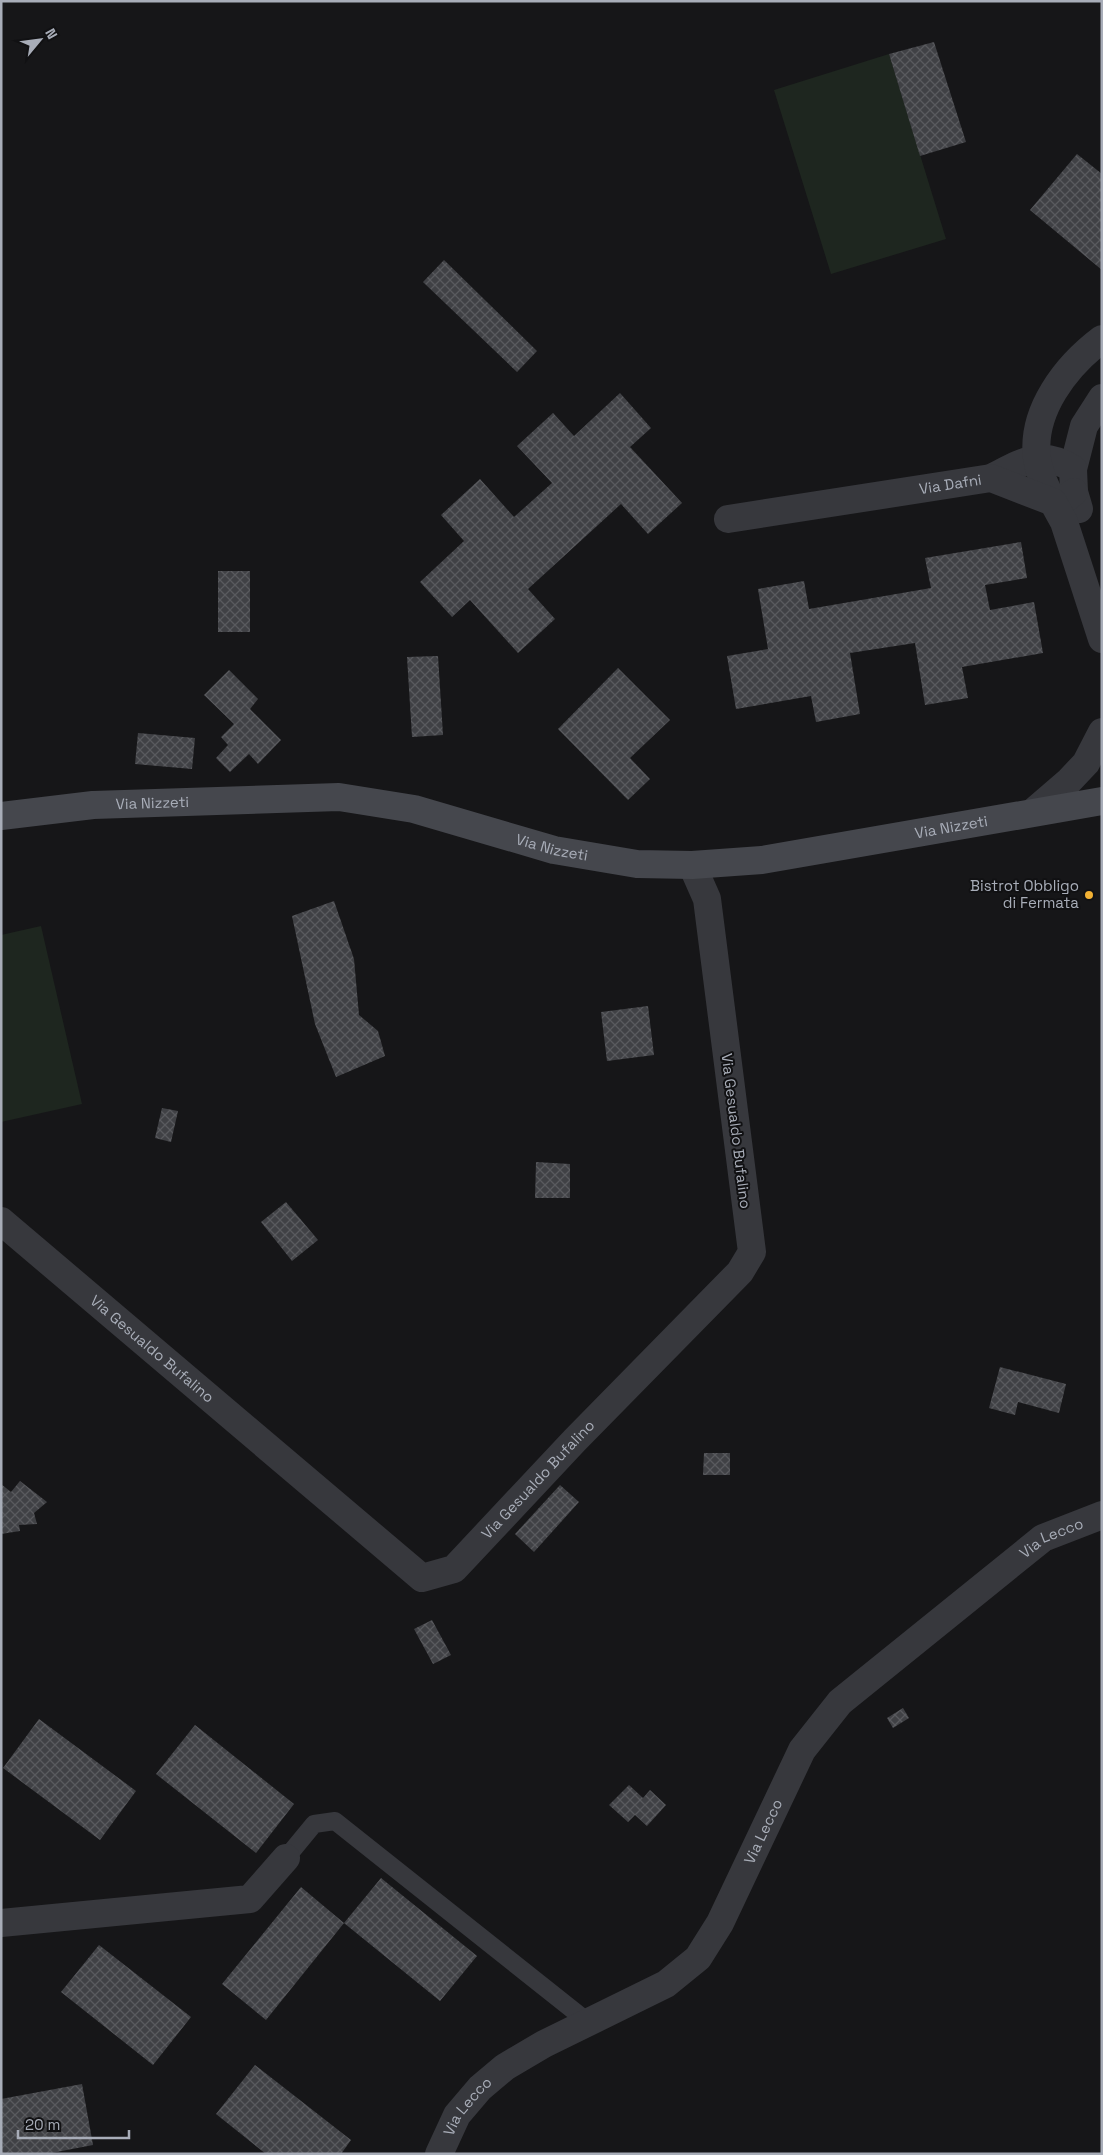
<svg xmlns="http://www.w3.org/2000/svg" width="1103" height="2155" font-family="'Space Grotesk',sans-serif">
<style>
.pitch{fill:#1e261f}
.building{fill:url(#building-cross-hatch)}
.lines{fill:none;stroke-linecap:round;stroke-linejoin:round}
.lane{stroke:#37383d;stroke-width:18}
.street{stroke:#37383d;stroke-width:28}
.secondary{stroke:#45474d;stroke-width:28}
.poi-dot{fill:#f2b134;stroke:#111113;stroke-width:2}
.labels{text-anchor:middle;stroke-width:4;stroke-linejoin:round;paint-order:stroke}
.street-label{font-size:15px;fill:#a8adb8;stroke:#111113}
.poi-label{font-size:15px;fill:#a8adb8;stroke:#111113;text-anchor:end}
</style>
<defs>
<pattern id="building-cross-hatch" width="8" height="8" patternUnits="userSpaceOnUse" patternTransform="scale(1.25)"><rect width="8" height="8" fill="#404145"/><path d="M0 0l8 8M0 8l8-8" fill="none" stroke="#595a5e"/></pattern>
</defs>
<rect width="100%" height="100%" fill="#161618"/>
<path class="pitch" d="M889,54L946,239L831,274L774,90Z
M41,926L82,1104L1,1122V935Z"/>
<path class="building" d="M934,42L966,142L920,156L889,54Z
M1077,154L1102,174V270L1030,210Z
M444,260L537,351L517,372L423,282Z
M620,393L651,428L630,447L682,503L648,534L621,504L528,589L555,619L518,653L470,600L452,617L420,582L464,541L441,515L480,479L514,517L552,483L517,446L553,413L574,436Z
M1021,542L1027,578L985,585L990,610L1034,602L1043,653L962,667L968,698L925,705L915,643L850,653L860,714L816,722L811,696L736,709L727,656L768,649L758,589L804,581L809,609L931,588L925,558Z
M218,571H250V632H218Z
M438,656L443,735L412,737L407,657Z
M618,668L670,720L630,758L650,779L628,800L558,729Z
M229,670L258,699L250,709L281,740L258,764L249,754L230,772L216,758L228,745L221,737L234,724L204,695Z
M138,733L195,738L192,769L135,764Z
M334,901L354,959L359,1015L378,1031L385,1056L336,1077L315,1024L292,916Z
M648,1006L654,1055L607,1061L601,1012Z
M162,1108L178,1111L171,1142L155,1138Z
M536,1162L570,1164V1198H535Z
M286,1202L318,1240L292,1261L261,1222Z
M1000,1367L1066,1384L1059,1413L1018,1402L1015,1415L989,1408Z
M704,1453H730V1475H703Z
M20,1481L47,1502L34,1513L37,1524L19,1525L20,1531L1,1534V1484L11,1492Z
M560,1485L579,1502L534,1552L515,1534Z
M432,1620L451,1655L433,1664L414,1629Z
M903,1708L909,1718L893,1728L887,1718Z
M39,1719L136,1791L100,1840L3,1768Z
M195,1725L294,1804L256,1853L156,1774Z
M629,1785L643,1798L650,1790L666,1805L647,1826L635,1815L628,1822L609,1805Z
M381,1878L477,1956L440,2001L344,1923L266,2020L222,1984L301,1887L344,1923Z
M99,1945L191,2017L153,2065L61,1992Z
M255,2065L351,2140L341,2154H266L216,2114Z
M82,2084L93,2145L46,2154H1V2099Z"/>
<g class="lines">
<path class="lane" d="M286,1858L314,1824L335,1821L588,2022"/>
<g class="street">
<path d="M1073,469L1084,426L1102,398"/>
<path d="M991,478C1021,463 1041,448 1073,469L1074,492L1079,509"/>
<path d="M1074,492L1065,499L1053,502C1046,487 1039,474 1037,458C1031,411 1066,366 1102,339"/>
<path id="s1" d="M728,519L991,478L1053,502L1064,522L1102,639"/>
<path d="M1033,812L1069,781L1086,763L1102,732"/>
<path id="s2" d="M1,1221L422,1578L454,1569L575,1440L740,1272L752,1252L707,899L692,865"/>
<path d="M1,1923L250,1899L286,1858"/>
<path id="s3" d="M439,2154L457,2115L480,2088L505,2067L544,2044L666,1984L698,1958L720,1923L802,1750L840,1702L1043,1538L1102,1515"/>
</g>
<path class="secondary" id="s4" d="M1,816L93,805L339,797L414,809L554,850L637,864L692,865L762,860L1102,801"/>
</g>
<circle class="poi-dot" cx="1089" cy="895" r="5"/>
<g class="labels">
<g class="street-label">
<text dy="5" stroke="none"><textPath href="#s1" startOffset="225">Via Dafni</textPath></text>
<text dy="5" stroke="none"><textPath href="#s4" startOffset="152">Via Nizzeti</textPath></text>
<text dy="5" stroke="none"><textPath href="#s4" startOffset="962">Via Nizzeti</textPath></text>
<text dy="5" stroke="none"><textPath href="#s4" startOffset="558">Via Nizzeti</textPath></text>
<text transform="translate(736 1131) rotate(83)" y="5">Via Gesualdo Bufalino</text>
<text dy="5" stroke="none"><textPath href="#s2" startOffset="198">Via Gesualdo Bufalino</textPath></text>
<text dy="5" stroke="none"><textPath href="#s2" startOffset="708">Via Gesualdo Bufalino</textPath></text>
<text dy="5" stroke="none"><textPath href="#s3" startOffset="896">Via Lecco</textPath></text>
<text dy="5" stroke="none"><textPath href="#s3" startOffset="476">Via Lecco</textPath></text>
<text dy="5" stroke="none"><textPath href="#s3" startOffset="56">Via Lecco</textPath></text>
</g>
<g class="poi-label">
<text x="1079" y="891">Bistrot Obbligo<tspan x="1079" dy="17">di Fermata</tspan></text>
</g>
</g>
<rect width="1103" height="2155" fill="none" stroke="#a8adb8" stroke-width="5"/>
<g transform="translate(40 40) rotate(61)" stroke="#111113" stroke-width="4" paint-order="stroke">
<path d="M0-4L9 19L0 12L-9 19Z" fill="#a8adb8"/>
<text y="-8" font-size="14" font-weight="bold" text-anchor="middle" fill="#a8adb8">N</text>
</g>
<path d="M18 2130v8h111v-8" fill="none" stroke="#a8adb8" stroke-width="2.5"/>
<text x="25" y="2130" font-size="15" fill="#a8adb8" stroke="#111113" stroke-width="4" paint-order="stroke">20 m</text>
</svg>
